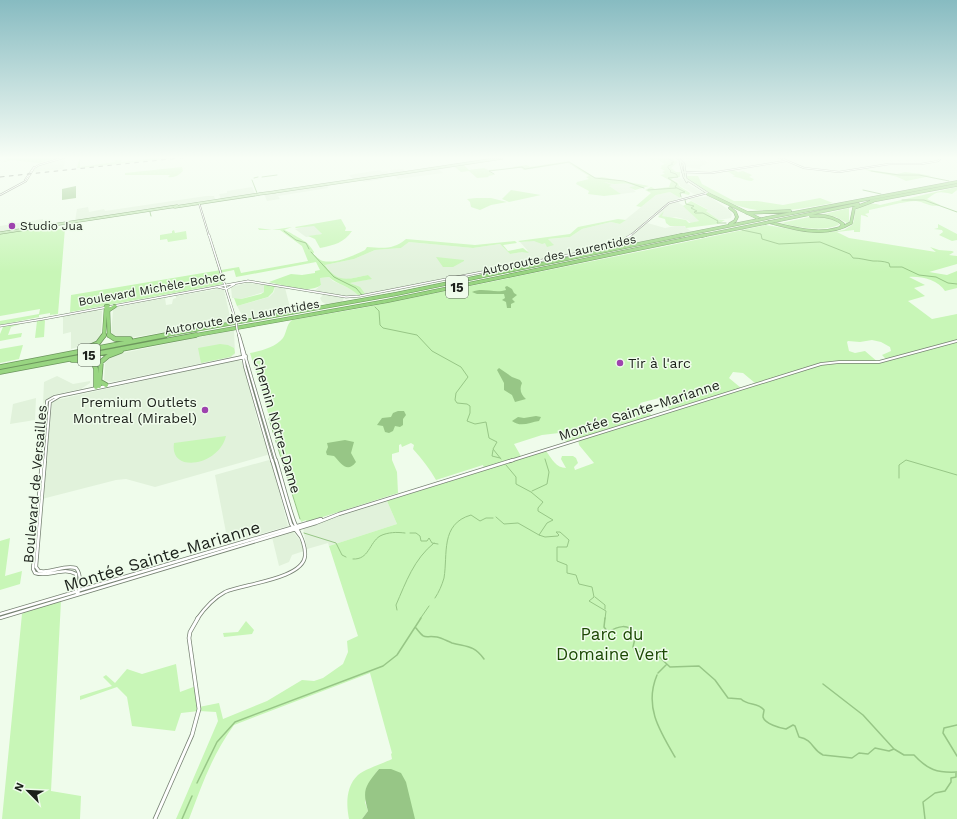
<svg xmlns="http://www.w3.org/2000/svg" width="957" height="819" font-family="'Work Sans',sans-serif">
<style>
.built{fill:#e1f2db}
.green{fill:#c8f6b7;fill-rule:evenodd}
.water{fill:#97c686}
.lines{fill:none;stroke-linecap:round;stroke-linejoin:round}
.stream-far1{stroke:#97c686;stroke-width:1}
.stream{stroke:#97c686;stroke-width:1.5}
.tertiary-far4-casing{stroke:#778273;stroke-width:2}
.tertiary-far3-casing{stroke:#778273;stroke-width:2.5}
.tertiary-far2-casing{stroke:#778273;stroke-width:3.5}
.tertiary-far1-casing{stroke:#778273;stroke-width:4}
.tertiary-casing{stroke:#778273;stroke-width:4.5}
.secondary-casing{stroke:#778273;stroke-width:2.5}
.primary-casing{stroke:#6c965d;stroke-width:3}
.motorway-far2-casing{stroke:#6c965d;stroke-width:3.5}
.motorway-far1-casing{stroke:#6c965d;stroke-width:4}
.motorway-casing{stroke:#6c965d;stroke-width:5.5}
.tertiary-far4{stroke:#fff;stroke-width:1}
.tertiary-far3{stroke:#fff;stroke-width:1.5}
.tertiary-far2{stroke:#fff;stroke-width:2}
.tertiary-far1{stroke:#fff;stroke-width:2.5}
.tertiary{stroke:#fff;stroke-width:3}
.secondary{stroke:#e0f2d9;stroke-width:1.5}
.primary{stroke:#c1e6b3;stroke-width:2}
.motorway-far2{stroke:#98d581;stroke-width:2.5}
.motorway-far1{stroke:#98d581;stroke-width:3}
.motorway{stroke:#98d581;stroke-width:4}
.rail{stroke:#4b5249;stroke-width:1;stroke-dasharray:4.5 4.5;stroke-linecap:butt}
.tertiary-bridge-casing{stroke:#778273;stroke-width:2.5;stroke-linecap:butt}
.motorway-bridge-casing{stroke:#6c965d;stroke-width:3.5;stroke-linecap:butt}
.tertiary-bridge{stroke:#fff;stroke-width:1.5}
.motorway-bridge{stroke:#98d581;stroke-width:2.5}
.poi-dot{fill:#9e43ae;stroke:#effceb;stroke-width:1.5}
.labels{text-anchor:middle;stroke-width:3;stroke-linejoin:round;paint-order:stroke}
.far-poi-label{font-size:12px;fill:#1b201a;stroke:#effceb;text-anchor:start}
.far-street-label{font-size:12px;fill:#1b201a;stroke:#effceb}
.shield{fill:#effceb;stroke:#5b6259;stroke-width:1}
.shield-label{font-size:13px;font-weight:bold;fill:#1b201a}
.poi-label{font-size:14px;fill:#1b201a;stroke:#effceb;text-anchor:start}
.street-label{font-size:14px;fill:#1b201a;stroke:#effceb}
.near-street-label{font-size:17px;fill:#1b201a;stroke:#effceb}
.near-park-label{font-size:17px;fill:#1c4804;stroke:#effceb}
</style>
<rect width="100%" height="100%" fill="#effceb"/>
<path class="built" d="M678,157H698L709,163L701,166L700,169L686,167L684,162Z
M66,158L63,169L33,172L36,168L42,164Z
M438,168L443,173L398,179L389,170L403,169L405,173Z
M380,170L382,172L387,171L388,174L378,176L382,179L364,182L360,178L353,179L349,175Z
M681,178L688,184L704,193L696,195L680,186L679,183L673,179Z
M602,182H608L612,184L629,183L635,186L630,187L636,192L621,194Z
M327,185L328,188L278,196L280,199L267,201L264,194Z
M252,187L255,194L221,199L219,194L227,193V191Z
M670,192L680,198L674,200L684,206L699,221L691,223L687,220L676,217L670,218L653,214L644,222L665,228L680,225L684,226L692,232L627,245L617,243L538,261L366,295L358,287L350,283L370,279L368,275L344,280L333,275L325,265L354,259L375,250L401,248L409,242L473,248L500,244L510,254L526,251H528L520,242L570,237L582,229L611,222L620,224L656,195Z
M206,196H214L215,199L75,221L77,209L88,207L89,212L104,209L105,211Z
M709,196L729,210L732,214L731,218L719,220L705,210L707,209L688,199Z
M43,219V226L0,232V226Z
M314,225L322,234L306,237L295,229Z
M329,277L333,281L353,290L359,296H344L314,291L321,285L320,278Z
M247,283L265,285L264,292L241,299L232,298L231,287Z
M275,286L285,288L291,311L247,318L244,315H242L237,306L269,297L274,292Z
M218,289L224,290L231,321L129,338H115L111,335L113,310L117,307L165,298L166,305L172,304L173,299L176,298V296Z
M324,294L344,298L342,302L328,305L322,302L320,298Z
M96,310L102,311L101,335L100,338L93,343L71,349V332L63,334V316Z
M234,330L235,354L231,357L117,381L110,382L104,380L105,363L110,358L118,354Z
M236,360L241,361L244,366L258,423L269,453L267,455L155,487L126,479L116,480L42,499L52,403L56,400Z
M57,376L73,384L90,381V383L81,389L53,395L43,404L44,382Z
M36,398L35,420L10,424L13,404Z
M269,460H271L288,526L228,543L215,475Z
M387,501L397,524L329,546L328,543L307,549L303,528Z
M292,530L301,542L304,551L292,555L289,562L279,566L272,537Z"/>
<path class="green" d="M3,157H60L39,163L11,160L5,162L2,161L8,160Z
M80,157V167L115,162L114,160H122L121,162L166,157H185L79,168H77Z
M671,157L678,162L671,168L676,172H680V177L671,179L678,183L679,186L690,193L689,195L680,193V198L670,192L656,195L641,207L636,206L651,193L645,190L651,187L655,189L669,187L671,181L660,175L665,174L662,172L665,171L660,168L662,167L660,166L665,164L657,159L652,160L648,158Z
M569,161L596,178L602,177L649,186L635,190L629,187L635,186C627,182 621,184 614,184C610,184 607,182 604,182L612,185L609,186L621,194L604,196L588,194L589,191L576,184L577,182L589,179L586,177L589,176L568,163L524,170L521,168H514L513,167L527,165L530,167Z
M464,165L469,170L484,168L488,170L502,169L489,171L494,175L488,176L489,177L477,178L469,171L461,172L455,167Z
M182,167L183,171C178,176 174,178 168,177L170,175H125V173Z
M864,169L897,174L905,172L921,174L931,176L906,181C893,173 877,175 864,169Z
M734,170L738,172L743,171L752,175L749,177L754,179L752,181C744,181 738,176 731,177L735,176L727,171Z
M686,176H698L702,184L734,201H757L783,205L820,198L833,203C784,212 750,219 705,190C698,186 691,184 686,176Z
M957,187V190L952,194C940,191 937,191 927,199L940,205C931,208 925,202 916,201C904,201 881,208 869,210V213L865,214L869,217L861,215L860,232H854V230L837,232L849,238L936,252L930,247L939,250L952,251L954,252L949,255L957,256V264L929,272L947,275L957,271V288L945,291C938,280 921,276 909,277L925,285L914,288L925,296L908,301L932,319L957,314V819H409L379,769L375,774L365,802L368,811L362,819H349C346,804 346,786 358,775C365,769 384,763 392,759L391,754L392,753L370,673L234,725C212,755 202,785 189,819H176L218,721L216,712L199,711L181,713L175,731L132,726L127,697L117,687L80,700V696L112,686L103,677L106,675L115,683L127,669L142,674L176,664L180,692L196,686L199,707L219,703L223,719L267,701L302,680L314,681L323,678L343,664L348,652L347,641L358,636L329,546L397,524L387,501L501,465L500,463L484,469L483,465L436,480C430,469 422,459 413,449L414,445L411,443L402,447L401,444L399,445V452L392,454V460L397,472L398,493L307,522L306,520L301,522L250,353C261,351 276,347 283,338C287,332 286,325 292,320L362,308L662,247L766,225L808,232H832L844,230L852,225L854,221L855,211C861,205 871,202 880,205ZM872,340L881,342L890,347L891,351L882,355L888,361L879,363L865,351L855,353L849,351L847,342L848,341L860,342ZM733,372L743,373L755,383L741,388L729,378ZM659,398L672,411L653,417L640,403ZM559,433L567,443L578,439L579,445L594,463L575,470L574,467L578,463L576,458L573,456H562L561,459L566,468C556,468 552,459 546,451L522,458L514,444L542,435Z
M511,190L541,195L509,202L502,199Z
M476,198H491L507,202L491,205L480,210L471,207L470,202L467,199Z
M691,201L708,210L706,211L719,220H725L718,224L686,228L685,226H670L666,223L665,219L658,217L664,211L662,216L686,220L689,223L699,221L683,206Z
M849,208V222L847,223L836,217L820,215Z
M814,216L833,219L838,222L839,225C820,232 800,228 781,223Z
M341,219L346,228L345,231H352C344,243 334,245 320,248L315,239L308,236L322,234L314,226L296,228L295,227Z
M618,219L626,220L620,224L611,222L582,229L570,237L548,239L554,245L547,247L545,243L542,244L534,241L520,242L518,241L570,234L578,227Z
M938,224L957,234V240L952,241L939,235L943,232L942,230L934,229L938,228Z
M292,227L284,230C286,230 305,241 307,243C310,246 312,249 314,252L313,254C316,256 319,260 323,261C337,264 354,255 365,250L367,247C383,248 393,250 406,239L475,245L515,241L517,243L503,245L508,251L523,248L529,253L522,252L510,254L500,244L473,248L409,242L401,248L375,250L354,259L325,265C338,284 348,279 368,275L372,279L350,283L360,287L366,295L359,296C350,286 338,285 329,277L320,278L321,285C311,294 282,285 269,282L291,274L302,275L315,273V271L320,270L316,262L236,277L234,270L219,273L223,284L70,312L71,295L239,267L241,273L308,261L302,246L280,230H259L258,228L272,230Z
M39,228V231L65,228L58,314L50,315V313L39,315V317L0,325V321L39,314L40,309L0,316V234Z
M174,230L175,233L186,231L187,239L168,242L167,239L160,240V235L172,233V231Z
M436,257L464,260V261L453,267H443Z
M264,285L275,286L273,292L268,297L237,306L234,298L241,299L261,294L264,292Z
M45,320L44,337L35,338L37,321Z
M24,323L11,327L8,335L22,333L21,337L0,341V334L3,327Z
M220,344L228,345L234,348L235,353L230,357L201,363L198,348Z
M23,345L19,359L0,363V349Z
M226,436C219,466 169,474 174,443Z
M10,538L5,576L22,571L20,584L0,590V541Z
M61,601L51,791L81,796L80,819H2L22,614L24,612Z
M246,621L254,630L252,634L224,637L223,633L238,632Z"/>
<path class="water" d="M76,186V198L62,200V189Z
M507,286L512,289L514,293L517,295L512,299L515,302L511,304V308H507L506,302L502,300L505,298L504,294H477L472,292C483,287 495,294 506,290L505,287Z
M499,368L512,377L520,380L522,383C519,389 521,395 526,399L515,402L512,395L504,390V383L497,370Z
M398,411H404L406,415L403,419V425L400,427L395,426L393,431L389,433L385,432L383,426L377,425L382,418L391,417L393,413Z
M536,416L541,417L539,421C530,422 521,428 512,421L518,417L524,418Z
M345,440L354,442L351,453L356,462C347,474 341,463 334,456L327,455L326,452L328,447L327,443Z
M379,769H391L401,773L406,782L415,819H362L368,811C362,790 365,786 379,769Z"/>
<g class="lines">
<path class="stream-far1" d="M666,157L674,162L671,163L673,164L668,166V168L671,171L670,172L676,174L678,177L668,178L677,184L675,187L685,192L680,193L681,197
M871,171L899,175H919L949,181
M494,174L489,171L522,167L525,169L569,162L595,178L624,181L644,188
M262,177L277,175
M254,178L258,177
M252,180L257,193
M648,190L676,188
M863,190L881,194
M685,200L686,204L694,206L691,208L697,211L694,212L695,213H703L718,221L717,223H726
M902,200H924L957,212
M150,212L151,216
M742,230L761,234L762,239L779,244L820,242L850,254L853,258C860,258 866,260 873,261C879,261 883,261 889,263L890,267H902L919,275L936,277L948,283L957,284
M284,231L296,240L306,243L309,249
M311,252L334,277L356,288L362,295
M375,307L379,311L380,325L383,328L417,335L432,351L461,367L468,377L456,393L455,400L457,403L467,404L470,406V413L467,421L475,424L486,422L489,438L497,442L493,449L501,459
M269,419L300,519
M493,450L492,456L500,458
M506,465L516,477V484L531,492L543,502L538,508V511L553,520L547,523L539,535L545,537L558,536L559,535L556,532H560L569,540L567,547H557V561L567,565V573L576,575L579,584L592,587L594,597L589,601L606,611L605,619
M899,478V465L906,460L957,475
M532,491L547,484L549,472L545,459
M496,517L504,524L518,523L539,535
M304,533L336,543L342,555L346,557
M410,533H416L420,536L421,541H427L429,538L432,543L438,544
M353,559C369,560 369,543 380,536C388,532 397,532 405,533
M595,597L605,605V609
M435,598C439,592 442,585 444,578C448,554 440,524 471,515L480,521L486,518H493
M397,610L396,605C406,582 414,559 434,543
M420,619L429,606"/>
<path class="stream" d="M605,618L604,627L608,632C618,626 628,623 636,634L633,647L635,651L656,654L670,667L699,666L715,680L728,698L741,699C748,706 758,702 764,710C764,712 763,714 763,717C765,724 780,728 786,729L793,725L795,726L799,737C814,740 811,749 823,755L852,758L859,753L868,754L875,748L889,751L894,749L904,755H914C928,770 937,773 957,772
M416,628C426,641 424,635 437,637C442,638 447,641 452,643C467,647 474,645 484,659
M658,673L666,665
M657,675C644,706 659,730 675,757
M823,684L863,715L894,749
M957,725L944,728L943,733L957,756
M197,783L217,742L235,722L383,666L397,655L421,618
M182,819L192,796
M925,819L923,802L935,793L945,791L951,782V778L956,777V773"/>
<defs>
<path id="tertiary-far4" d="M778,157L804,168L839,172L889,164H921L938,161L942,157
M682,172L711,173L786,161
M25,180L34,167
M0,195L26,181L34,168L39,165L66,157
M199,203L209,236
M630,236L669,203L707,193"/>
<path id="tertiary-far3" d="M209,235L236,321
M218,287L226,289L235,284
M43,319L248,281L346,297L360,296L614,246L631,235
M0,326L43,319
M237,329L239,336
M238,332L239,336"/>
<path id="tertiary-far2" d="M239,335L245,367L272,461
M239,335L276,461
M42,461L47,401L54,397L246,356
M45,461L50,402L60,396L246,357
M510,461L821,364L839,362H879L957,341"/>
<path id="tertiary-far1" d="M42,460L33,569L35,573C49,578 63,566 76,574V592L78,594
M45,460L36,567L39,571C52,574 63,564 76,568C82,575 80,586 78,594
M272,460L291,524L301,537
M80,590L321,519
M0,614L75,592
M0,618L316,523L339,514L513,460
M197,619C204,609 214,598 225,592C243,584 303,579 305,556C306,543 298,532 294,521C287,501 282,480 276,460"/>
<path id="tertiary" d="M155,819L192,735L199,709L189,638L190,632L198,618"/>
<path id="secondary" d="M677,157L684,164L686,179L709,194
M680,162L684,177L687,182"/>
<path id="primary" d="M403,173L502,158
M274,192L403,173
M259,194L275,192
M175,207L260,194
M0,233L177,206"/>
<path id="motorway-far2" d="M708,194L760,219
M871,201L957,185
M730,208L735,212L737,217L735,221L730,224
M747,213L790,211
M811,216C823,215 834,216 843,224L840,228
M767,218L957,182
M775,221L858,204
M769,222C795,229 826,238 851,223L854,208L873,201
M678,236L758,220
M701,236L765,223"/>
<path id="motorway-far1" d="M108,306L109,336
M109,310L115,306
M104,336L106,306
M161,336L396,294L683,235
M191,336L387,301L705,235"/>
<path id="motorway" d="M109,335L115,339H130
M87,348L98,343L104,335
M72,360H86L94,364L96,369V387
M0,367L166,335
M0,372L196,335
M99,381L106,385
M99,386L101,362L108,356L121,351"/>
</defs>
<use href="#tertiary-far4" class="tertiary-far4-casing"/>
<use href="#tertiary-far3" class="tertiary-far3-casing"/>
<use href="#tertiary-far2" class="tertiary-far2-casing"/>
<use href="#tertiary-far1" class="tertiary-far1-casing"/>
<use href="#tertiary" class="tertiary-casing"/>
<use href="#secondary" class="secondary-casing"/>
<use href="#primary" class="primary-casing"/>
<use href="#motorway-far2" class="motorway-far2-casing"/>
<use href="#motorway-far1" class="motorway-far1-casing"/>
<use href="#motorway" class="motorway-casing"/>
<use href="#tertiary-far4" class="tertiary-far4"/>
<use href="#tertiary-far3" class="tertiary-far3"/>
<use href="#tertiary-far2" class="tertiary-far2"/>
<use href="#tertiary-far1" class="tertiary-far1"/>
<use href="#tertiary" class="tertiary"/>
<use href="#secondary" class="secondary"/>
<use href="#primary" class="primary"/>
<use href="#motorway-far2" class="motorway-far2"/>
<use href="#motorway-far1" class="motorway-far1"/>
<use href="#motorway" class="motorway"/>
<path class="rail" d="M0,177L189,157"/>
<defs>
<path id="tertiary-bridge" d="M236,321L237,329"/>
<path id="motorway-bridge" d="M758,220L767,218
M765,223L775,221"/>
</defs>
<use href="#tertiary-bridge" class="tertiary-bridge-casing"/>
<use href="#motorway-bridge" class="motorway-bridge-casing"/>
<use href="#tertiary-bridge" class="tertiary-bridge"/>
<use href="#motorway-bridge" class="motorway-bridge"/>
</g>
<linearGradient id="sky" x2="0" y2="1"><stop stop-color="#87bbc1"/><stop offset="0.58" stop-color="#f8fef6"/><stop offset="1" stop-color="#f8fef6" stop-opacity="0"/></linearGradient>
<rect width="957" height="272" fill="url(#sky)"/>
<g class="poi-dot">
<circle cx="12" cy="226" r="4"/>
<circle cx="620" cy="363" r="4"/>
<circle cx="205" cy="410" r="4"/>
</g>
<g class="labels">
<g class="far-poi-label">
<text x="20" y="230">Studio Jua</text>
</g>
<g class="far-street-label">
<text transform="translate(559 255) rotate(-12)" y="4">Autoroute des Laurentides</text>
<text transform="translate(152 289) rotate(-10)" y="4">Boulevard Michèle-Bohec</text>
<text transform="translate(242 317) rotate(-10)" y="4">Autoroute des Laurentides</text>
</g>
<g class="shield">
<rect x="446" y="276" width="22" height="22" rx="3"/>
<rect x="78" y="344" width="22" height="22" rx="3"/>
</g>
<g class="shield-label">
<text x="457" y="292">15</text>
<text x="89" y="360">15</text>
</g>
<g class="poi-label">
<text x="628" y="368">Tir à l'arc</text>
<text x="197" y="407" text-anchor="end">Premium Outlets<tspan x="197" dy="16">Montreal (Mirabel)</tspan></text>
</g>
<g class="street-label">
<text transform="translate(639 410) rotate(-18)" y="5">Montée Sainte-Marianne</text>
<text transform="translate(277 425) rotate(74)" y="5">Chemin Notre-Dame</text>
<text transform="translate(35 484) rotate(-85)" y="5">Boulevard de Versailles</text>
</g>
<g class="near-street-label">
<text transform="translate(162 556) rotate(-17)" y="6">Montée Sainte-Marianne</text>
</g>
<g class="near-park-label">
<text x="612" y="640">Parc du<tspan x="612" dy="20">Domaine Vert</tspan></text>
</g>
</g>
<g transform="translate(28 791) rotate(294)" stroke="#effceb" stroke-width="3" paint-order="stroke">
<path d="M0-3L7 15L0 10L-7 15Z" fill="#1b201a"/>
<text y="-6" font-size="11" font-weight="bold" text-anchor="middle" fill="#1b201a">N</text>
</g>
</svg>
